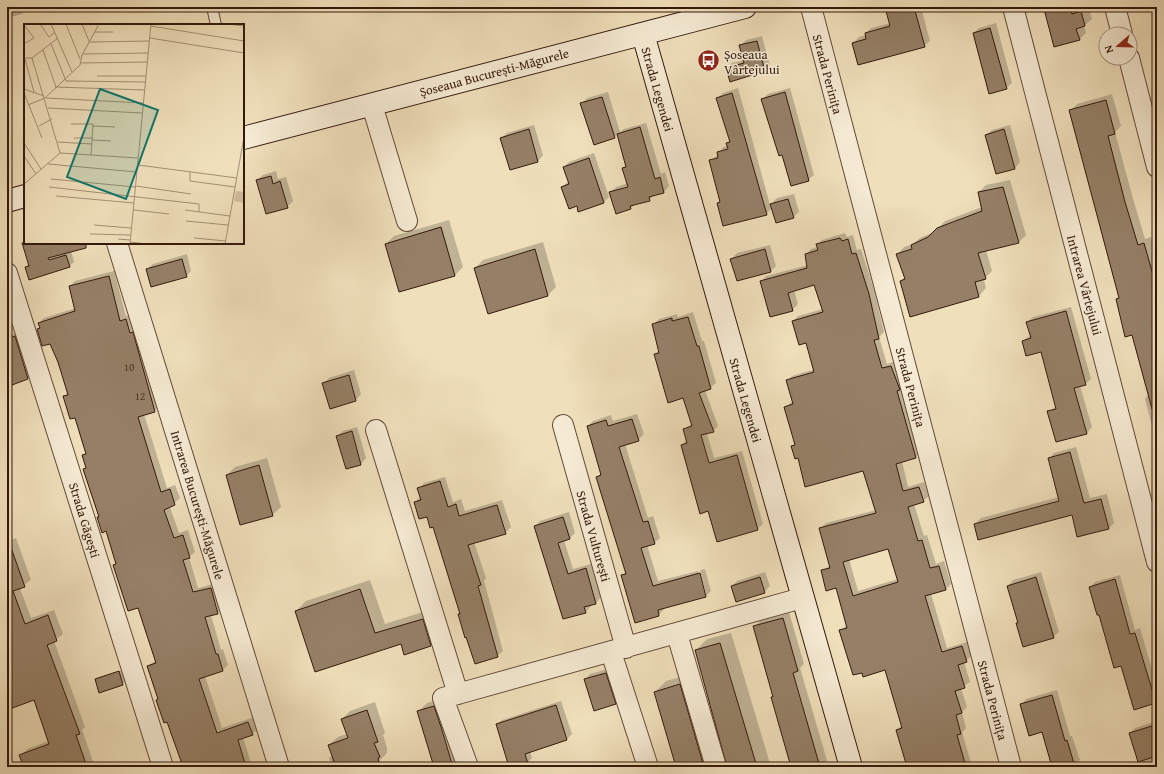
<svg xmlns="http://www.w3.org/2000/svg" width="1164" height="774" font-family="'Gentium Book Plus',serif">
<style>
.shadow{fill:#0003;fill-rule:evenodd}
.building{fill:#958067;stroke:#33190b;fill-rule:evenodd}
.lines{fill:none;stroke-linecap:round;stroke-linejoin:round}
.lane-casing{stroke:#624a37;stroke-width:12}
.street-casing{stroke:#624a37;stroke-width:22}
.secondary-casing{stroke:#33190b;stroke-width:24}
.lane{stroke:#f5ead3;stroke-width:10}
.street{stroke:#f5ead3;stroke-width:20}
.secondary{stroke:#f5ead3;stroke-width:22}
.labels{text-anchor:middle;stroke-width:3;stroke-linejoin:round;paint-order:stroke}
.number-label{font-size:11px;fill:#4c3322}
.poi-label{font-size:13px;fill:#33190b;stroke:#f5ead3;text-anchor:start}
.street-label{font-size:13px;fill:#33190b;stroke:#f5ead3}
.inset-road{fill:none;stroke:#a49075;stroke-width:1}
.view{fill:#0f766e;fill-opacity:0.15;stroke:#0f766e;stroke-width:2}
.inset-edge{fill:none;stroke:#33190b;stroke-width:2}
</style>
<rect width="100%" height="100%" fill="#efdfbb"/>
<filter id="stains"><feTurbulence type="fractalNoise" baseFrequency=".005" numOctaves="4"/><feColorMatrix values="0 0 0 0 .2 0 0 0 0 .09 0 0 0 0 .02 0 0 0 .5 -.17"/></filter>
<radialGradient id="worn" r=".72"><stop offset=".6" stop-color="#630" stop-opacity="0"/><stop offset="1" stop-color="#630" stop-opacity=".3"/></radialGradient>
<path class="shadow" d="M7,7H29L22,14L7,18Z
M892,7H921L930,41L924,46L853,43L859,37L866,35V33L871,28L891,23L888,12Z
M1048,7H1088L1092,19L1084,26L1086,33L1079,40L1045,10Z
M1154,7H1157V14H1156Z
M996,23L1012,83L1006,88L974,33L979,28Z
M762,36L770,65L765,70L727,68L732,63L744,60L740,46L746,40Z
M738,88L770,205L777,198L794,194L799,212L793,217L772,208L766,214L718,203L721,201L710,161L719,154L723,147L728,146L727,143L730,140L717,98L723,93Z
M790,88L814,175L808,180L763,99L768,94Z
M608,92L620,132L624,129L646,123L661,174L665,172L669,186L664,192L655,194L649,200L635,204L631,208L610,192L616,187L628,183L623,168L627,165L618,134L614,137L582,104L587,98Z
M1112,94L1121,126L1115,132L1132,195L1145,239L1151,237L1157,259V435L1154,425L1152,426L1145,399L1149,394L1133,334L1117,300L1120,297L1070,111L1077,104Z
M534,125L543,155L538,161L511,169L501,138L507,133Z
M1010,125L1020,162L1015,168L997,173L986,135L992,130Z
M594,153L609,197L604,202L579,210L577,205L562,187L569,181L564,167L569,162Z
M276,171L278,179L286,177L293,201L287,207L257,180L263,175Z
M1010,180L1026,235L1019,242L986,250L992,271L984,279L986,288L979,296L911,315L901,281L905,277L897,255L904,247L913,244L920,238L936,231L945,221L982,207L979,192L986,185Z
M449,220L463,267L455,275L386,244L394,236Z
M845,233L847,237L853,235L857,250L861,249L874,289L884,332L879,337L887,364L896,361L920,452L915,458L902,461L908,487L924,482L929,496L923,501L914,504L924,536L927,535L936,564L944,561L951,584L946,589L931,594L947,648L967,642L972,656L964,662L970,682L961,688L967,707L962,712L966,728L962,732L972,766L976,764L977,767H891L907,762L897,730L902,725L886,669L840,631L847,625L836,587L822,571L830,565L820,529L826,523L876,510L864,470L799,457L792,446L795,443L785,407L793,401L787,381L792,376L815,369L806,342L793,321L798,316L823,309L815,284L794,290L798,304L792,310L761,282L766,276L808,265L806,255L811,249L818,247L817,245L822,240ZM888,548L898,579L858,591L849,559Z
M25,241V243H76L71,251L74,262L69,266L26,267L30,264L23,243Z
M543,242L556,287L548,295L488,313L475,268L483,260Z
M770,245L776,266L771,271L732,259L737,253Z
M187,254L191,271L186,276L147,269L153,264Z
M114,271L126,316L131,315L160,406L154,411L144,414L167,488L175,485L180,498L170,507L179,533L188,530L195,552L189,557L198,588L217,583L223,608L218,613L211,615L221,650L223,649L228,665L223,670L205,676L222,728L254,717L258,729L252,734L243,737L251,763L249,765L250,767H190L159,699L148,666L156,660L138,607L114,565L117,562L107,530L100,516L84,470L87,467L83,455L86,452L76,417L64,397L68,392L50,342L38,329L40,327L39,323L44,318L76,308L70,286L75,281Z
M1071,307L1091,379L1085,384L1080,386L1092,427L1087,433L1049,412L1056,406L1041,351L1023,341L1031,335L1027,322L1033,317Z
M693,312L702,341H704L716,383L710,388L705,390L718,426L713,431L707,433L714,458L742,451L763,524L757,529L709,510L682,445L687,439L685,429L692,423L684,397L655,354L659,350L653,325L659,319L677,314L678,317Z
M20,331L33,373L28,378L13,383L7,366V336Z
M354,370L361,394L356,400L331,407L323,384L329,378Z
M637,414L644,434L638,440L625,444L648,518L653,516L660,538L654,543L647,545L658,581L698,571L704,594H706L700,570L705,569L711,591L706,596L663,607L664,609L659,615L622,576L626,571L597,477L602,473L588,426L593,421L611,415L613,421Z
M357,427L366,458L361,464L347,468L337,436L343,431Z
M1076,447L1090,498L1107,494L1114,523L1109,528L1073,513L975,524L981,518L1059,497L1049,459L1054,453Z
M267,458L281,507L272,515L227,475L235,467Z
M445,477L453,502L461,499L465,511L502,500L511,527L505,533L474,542L486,578L484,581L503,651L497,656L459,614L461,613L434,526L415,502L421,496L419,489L424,483Z
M569,512L575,533L570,538L564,540L573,569L591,564L601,597L596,603L590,604L591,606L586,612L564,618L535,526L540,521Z
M16,538L31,580L20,588L31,618L54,610L63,634L54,641L85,727L82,730L95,767L14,766L22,760L21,755L27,749L49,741L34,699L7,709V541Z
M765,572L770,586L764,592L732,586L737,581Z
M1041,572L1059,632L1053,637L1017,624L1019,622L1008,586L1013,580Z
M1120,575L1135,630L1140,628L1157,686V700L1155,702L1122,665L1090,587L1095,582Z
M370,580L385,624L432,609L441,635L431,645L402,642L296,611L306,601Z
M789,612L804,664L800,668L829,767H792L772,698L774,696L755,626L761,620Z
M731,633L771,767H728L696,650L707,639Z
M611,668L621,698L615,703L585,680L590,674Z
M122,670L125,682L100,691L96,680Z
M691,674L719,765L728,767H677L655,692L666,681Z
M1057,690L1070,736H1072L1080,760L1070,767H1053L1042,731L1021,705L1026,699Z
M442,698L464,767H435L419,711L427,703Z
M561,701L572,734L567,739L530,751L532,758L527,763L510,767L497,724L502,720Z
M375,702L385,733L383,735L387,748V753L373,767H332L329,758L333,755L329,745L338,737L347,734L342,719L350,711Z
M1157,721V767H1142L1130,733L1135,728Z"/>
<path class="building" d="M903,7H914L925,47L858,65L852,43L866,39L865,33L890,26L886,11Z
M1053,7H1070L1072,14L1081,11L1085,26L1076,29L1080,40L1054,47L1044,9Z
M990,28L1007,89L989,94L973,33Z
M757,41L765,71L730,82L726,68L744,63L739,45Z
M785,92L809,181L791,186L782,155L779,156L761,99Z
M732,93L767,215L723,226L717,203L720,202L709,160L718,158L717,152L728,149L726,143L730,142L716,98Z
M602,97L615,138L594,145L580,103Z
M1106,100L1115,134L1108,136L1125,202L1138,245L1144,243L1157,289V408L1152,409L1132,335L1125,337L1116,299L1119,298L1069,110Z
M640,127L655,179L660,177L664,193L649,197L650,201L630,206L631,209L616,214L609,192L628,187L622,168L626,167L617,134Z
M529,129L538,162L510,170L500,138Z
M1004,129L1015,169L996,174L985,135Z
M589,158L604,203L578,212L577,206L569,209L561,187L569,184L563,167Z
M271,176L273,184L280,181L288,208L266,214L256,180Z
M1003,187L1019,243L978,253L986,279L975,282L979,297L910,317L900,281L905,279L896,254L912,249L911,245L928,237L937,228L982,211L978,192Z
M788,199L794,218L776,223L770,204Z
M441,227L455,276L399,292L385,244Z
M840,238L842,241L848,239L852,254L856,253L869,294L879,339L874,340L882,368L891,366L900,390L897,391L916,458L896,464L903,491L919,487L924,502L908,507L918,541L922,540L930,568L939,566L946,590L925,596L942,652L962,646L967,662L958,665L965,688L955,691L962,713L956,715L961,734L957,735L966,767H907L896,730L902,728L885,670L863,677L862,673L853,675L839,630L847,628L836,588L826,591L821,570L830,568L819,528L876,513L863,471L805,487L798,458L795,459L791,446L795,445L784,407L793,404L786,380L814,372L806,343L799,345L792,321L823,312L814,285L788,293L793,311L770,317L760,281L807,268L805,254L818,250L816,244ZM888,549L898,582L853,596L843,562Z
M22,243H86V248L48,258L49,260L66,255L70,267L29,280L25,267L29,266Z
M535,249L548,296L488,314L474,268Z
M765,249L771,272L737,281L730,259Z
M182,259L187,277L151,287L146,269Z
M109,276L120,321L126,319L130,333L133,332L155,412L138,417L161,492L170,489L175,505L164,510L174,538L183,535L190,558L183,560L193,592L211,588L218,614L205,617L216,654H218L223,671L199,679L217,733L248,722L253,735L238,740L246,767H190L188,762L182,764L167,722L164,723L156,700L158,699L147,666L156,663L138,608L128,611L113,565L116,564L106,531L102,533L97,517H99L83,469L86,468L82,455L86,454L75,418L70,419L63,396L68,395L58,362L50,344L42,346L37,329L40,328L38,323L75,311L69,286Z
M1066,311L1086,385L1074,388L1087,434L1056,442L1047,411L1056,409L1041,352L1026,356L1022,341L1031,338L1026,322Z
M688,317L697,346H699L711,389L699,393L714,432L701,435L709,463L737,455L758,530L717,542L708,511L700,514L681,445L687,443L683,429L692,426L683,398L668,403L654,354L659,353L652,324L672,318V321Z
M15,336L28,379L12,385L7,369V339Z
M349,375L356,401L330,409L322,383Z
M632,419L639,441L619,447L643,522L648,521L655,544L641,548L653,586L700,573L706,597L658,610L659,616L635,623L621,575L626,574L596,477L601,475L587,426L606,420L608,426Z
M352,431L361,465L346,469L336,436Z
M1070,452L1084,503L1101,499L1109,529L1077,537L1072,515L978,540L974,524L1059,501L1048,458Z
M259,465L273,516L240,525L226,475Z
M440,481L448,507L456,504L459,516L497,505L506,534L468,545L481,585L478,586L498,657L475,664L466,637L465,638L458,614H460L433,527L430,528L427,517L419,519L414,502L421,500L417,488Z
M563,517L570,539L558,543L568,574L586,568L596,604L584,607L586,613L563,619L534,526Z
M7,542H9L25,587L13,591L25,624L48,615L57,641L47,645L80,734L76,735L87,767H24L19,755L49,744L34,700L7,710Z
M760,577L765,593L736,602L731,586Z
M1036,577L1054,638L1023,647L1016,623H1018L1007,586Z
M1115,579L1130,634L1135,633L1156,703L1134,710L1121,666L1114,668L1099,615H1097L1089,587Z
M360,589L375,633L423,619L431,646L404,655L401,644L315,672L295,611Z
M783,618L798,671L793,673L820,767H791L771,697H773L753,626Z
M720,643L757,767H727L695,650Z
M119,671L123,685L99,693L95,679Z
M606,673L616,704L594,711L584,679Z
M680,684L704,767H676L654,692Z
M1052,695L1065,741L1067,740L1075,767H1052L1042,732L1029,736L1020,704Z
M556,705L567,740L525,754L528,764L519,767H509L496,724Z
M434,706L441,727L453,767H434L417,711Z
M367,710L378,742L374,743L380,757L378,758L379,762L365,767H336L328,745L348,738L341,719Z
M1152,726L1157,742V756L1138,762L1129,733Z"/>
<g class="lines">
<defs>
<path id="lane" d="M212,7L216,25"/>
<path id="street" d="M811,7L1011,767
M1013,7L1157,562
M1115,7L1122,34
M1129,58L1157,167
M372,105L407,221
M117,243L279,767
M7,273L163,767
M563,425L626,648
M376,430L458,694
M677,634L716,767
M611,652L648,767
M468,767L443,698L802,598"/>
<path id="secondary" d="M643,34L851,767
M243,138L745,7
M7,201L25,196"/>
</defs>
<use href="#lane" class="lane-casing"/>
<use href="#street" class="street-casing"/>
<use href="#secondary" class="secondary-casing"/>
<use href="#lane" class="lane"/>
<use href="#street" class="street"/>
<use href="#secondary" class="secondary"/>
</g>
<defs>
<symbol id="bus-disc" viewBox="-11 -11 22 22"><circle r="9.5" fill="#8f2418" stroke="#f5ead3"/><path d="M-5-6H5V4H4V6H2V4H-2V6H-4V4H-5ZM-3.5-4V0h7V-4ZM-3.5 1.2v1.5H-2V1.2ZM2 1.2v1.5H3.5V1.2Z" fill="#fff"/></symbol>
</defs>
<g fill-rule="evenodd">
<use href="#bus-disc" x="696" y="48" width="25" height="25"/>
</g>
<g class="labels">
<g class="number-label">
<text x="129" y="371">10</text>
<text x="140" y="400">12</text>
</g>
<g class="poi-label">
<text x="724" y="59">Șoseaua<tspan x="724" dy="15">Vârtejului</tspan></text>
</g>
<g class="street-label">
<text transform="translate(494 72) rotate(-15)" y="5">Șoseaua București-Măgurele</text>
<text transform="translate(828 74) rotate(75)" y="5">Strada Perinița</text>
<text transform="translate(658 89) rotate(74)" y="5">Strada Legendei</text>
<text transform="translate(1085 285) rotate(75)" y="5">Intrarea Vârtejului</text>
<text transform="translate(911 387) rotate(75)" y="5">Strada Perinița</text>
<text transform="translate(746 400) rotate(74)" y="5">Strada Legendei</text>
<text transform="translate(198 505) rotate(73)" y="5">Intrarea București-Măgurele</text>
<text transform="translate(85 520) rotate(73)" y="5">Strada Găgești</text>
<text transform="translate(594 536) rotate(74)" y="5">Strada Vulturești</text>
<text transform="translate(993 700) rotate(75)" y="5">Strada Perinița</text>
</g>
</g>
<g transform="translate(24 24)">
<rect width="220" height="220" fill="#efdfbb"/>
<path d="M212,167L220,168V179L210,177Z" fill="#cfbd9d"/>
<path class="inset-road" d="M16,0L25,13L31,8M27,0L48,48M42,0L56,35M58,0L65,17M205,0L220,2M127,2L220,17M71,8H89M126,14L220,29M65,18L125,17M0,20L10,14L1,2M27,20L42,57L121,58M19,26L32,63M58,30L124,29M0,34H8L34,14M8,34L36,129M1,35L10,68M57,39L123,38M73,52H122M31,63L121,66M0,65L20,72M0,69L18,114M22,74L119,79M4,81L21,74L56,41L58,31L75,0M24,84L118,89M47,100H69L67,131M15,102L28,95M69,102L91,103M50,114H68M68,116L87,117M34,118L68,120M0,119L17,145M0,132L12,150M24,140L113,148M114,141L213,154M166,148V157L211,163M27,155L111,163M0,160L36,129L114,134M112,162L167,170M25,163L175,180V188M32,172L110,179M110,186L145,190M161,186L206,192M162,197L204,201M70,201L107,204M66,210L107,211M170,214L202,217M94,215L106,216M106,218L123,220M106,220L127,0M201,220L220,113"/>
<path class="view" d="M76,65L134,86L102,175L43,153Z"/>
<rect width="220" height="220" class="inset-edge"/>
</g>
<rect width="1164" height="774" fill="none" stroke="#efdfbb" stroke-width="24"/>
<rect x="8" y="8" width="1148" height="758" fill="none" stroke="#33190b" stroke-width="2"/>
<rect x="12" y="12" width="1140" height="750" fill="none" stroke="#33190b"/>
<g transform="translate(1118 46) rotate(250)"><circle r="19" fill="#f5ead3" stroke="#a79683"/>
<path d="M0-3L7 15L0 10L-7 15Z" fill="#8f2418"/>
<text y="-6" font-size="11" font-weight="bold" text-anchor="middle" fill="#33190b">N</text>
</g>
<rect width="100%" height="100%" filter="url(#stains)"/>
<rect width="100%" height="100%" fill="url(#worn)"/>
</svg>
